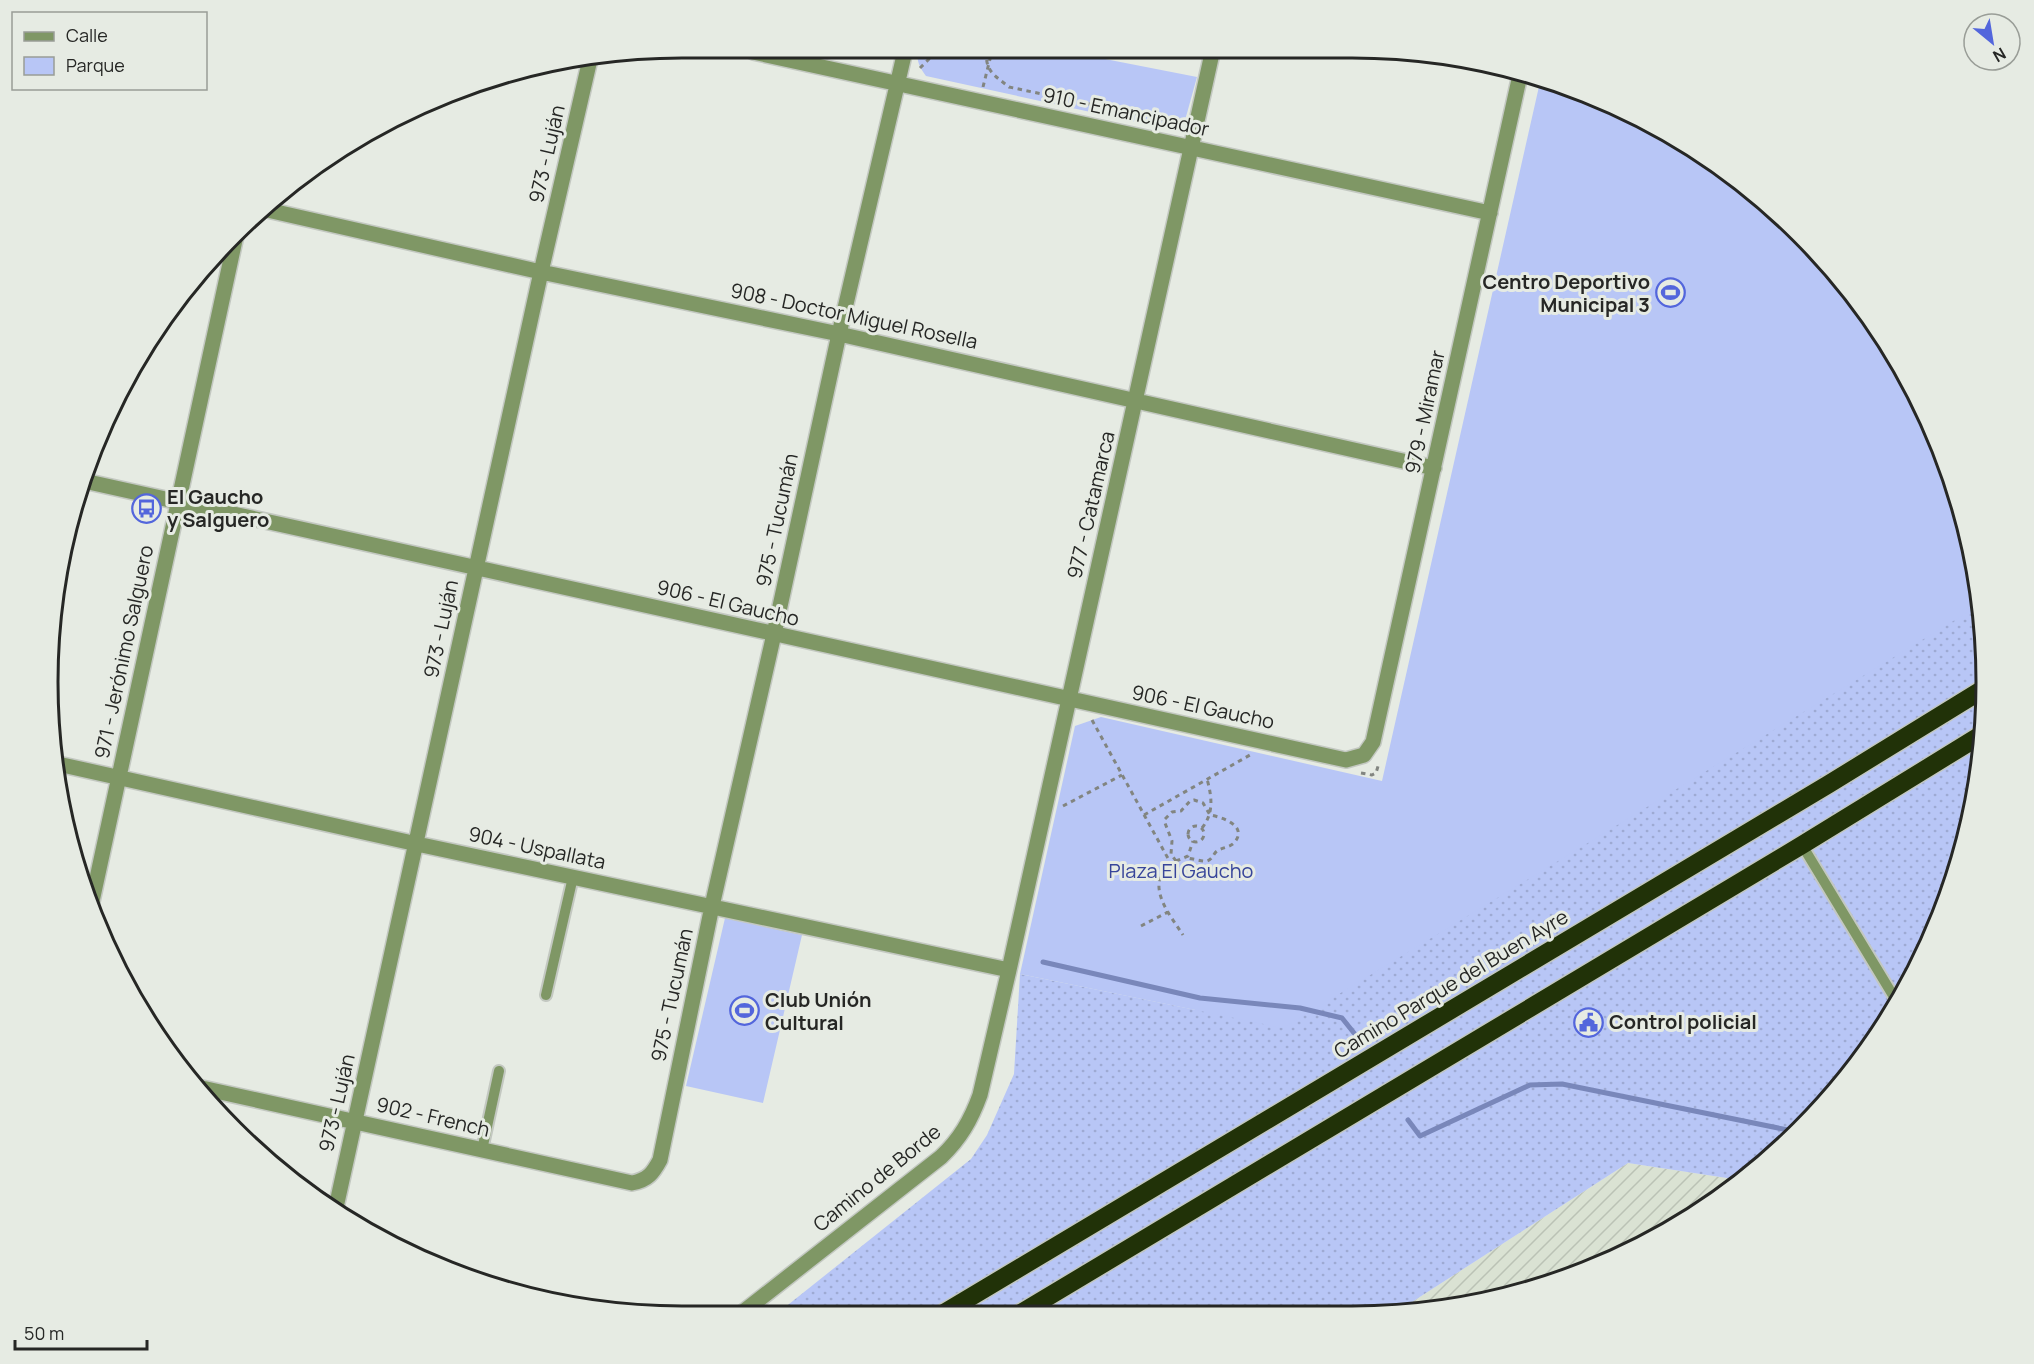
<svg xmlns="http://www.w3.org/2000/svg" width="2034" height="1364" font-family="Manrope,sans-serif">
<style>
.industrial{fill:url(#industrial-furrows)}
.grass{fill:url(#grass-dots)}
.park{fill:#b8c6f6}
.lines{fill:none;stroke-linecap:round;stroke-linejoin:round}
.stream{stroke:#7987ba;stroke-width:5}
.service-casing{stroke:#c3c8c1;stroke-width:14}
.minor-casing{stroke:#c3c8c1;stroke-width:18}
.motorway-casing{stroke:#c3c8c1;stroke-width:21}
.path{stroke:#828580;stroke-width:3;stroke-dasharray:4.5 4.5;stroke-linecap:butt}
.service{stroke:#7f9765;stroke-width:10}
.minor{stroke:#7f9765;stroke-width:15}
.motorway{stroke:#213208;stroke-width:18}
.labels{text-anchor:middle;stroke-width:6;stroke-linejoin:round;paint-order:stroke}
.street-label{font-size:20px;fill:#262725;stroke:#e6ebe3}
.poi-label{font-size:20px;font-weight:bold;fill:#262725;stroke:#e6ebe3;text-anchor:start}
.park-label{font-size:20px;fill:#37459a;stroke:#e6ebe3}
.rim{fill:none;stroke:#262725;stroke-width:3}
</style>
<defs>
<pattern id="industrial-furrows" width="10" height="10" patternUnits="userSpaceOnUse" patternTransform="scale(1.5)"><rect width="10" height="10" fill="#dae2d3"/><path d="M-1 1l2-2M0 10L10 0M9 11l2-2" fill="none" stroke="#bbc2b5"/></pattern>
<pattern id="grass-dots" width="8" height="8" patternUnits="userSpaceOnUse" patternTransform="scale(1.5)"><rect width="8" height="8" fill="#b8c6f6"/><path d="M2 2h.1M6 6h.1" fill="none" stroke="#9eaad3" stroke-width="1.8" stroke-linecap="round"/></pattern>
</defs>
<rect width="100%" height="100%" fill="#e6ebe3"/>
<path class="industrial" d="M1628,1163L1740,1180L1705,1209L1595,1268L1476,1304L1398,1311Z"/>
<path class="grass" d="M1974,558L1986,682L1974,805L1938,924L1879,1034L1801,1130L1740,1180L1628,1163L1398,1311L1352,1316H774L971,1159L987,1135L1014,1074L1020,974L1196,1010L1389,788Z"/>
<path class="park" d="M1059,50L1197,77L1184,124L1173,130L926,76C920,68 916,61 918,51Z
M1540,82L1633,114L1738,179L1800,233L1879,329L1938,439L1974,558L1978,606L1283,1028L1020,974L1075,726L1101,717L1382,781Z
M725,918L802,935L763,1103L686,1086Z"/>
<g class="lines">
<path class="stream" d="M1043,962L1200,998L1300,1008L1342,1018L1354,1033
M1408,1120L1420,1136L1530,1085L1562,1084L1798,1132"/>
<defs>
<path id="service" d="M1802,845L1897,1002
M546,995L573,877
M482,1150L499,1071"/>
<path id="minor" d="M753,52L1490,213
M263,209L541,272L839,334L1434,468
M84,481L1346,760L1364,755L1373,742L1520,75
M58,764L417,844L1009,970
M91,906L237,231
M202,1088L632,1183C648,1180 653,1173 660,1160L712,906L774,634L839,334L905,51
M335,1212L541,272L591,55
M738,1316L941,1157C960,1139 971,1120 980,1095L1009,970L1213,49"/>
<path id="motorway" d="M939,1316L1829,784L1985,688
M1016,1316L1802,845L1981,735"/>
</defs>
<use href="#service" class="service-casing"/>
<use href="#minor" class="minor-casing"/>
<use href="#motorway" class="motorway-casing"/>
<path class="path" d="M986,51C986,72 993,74 1009,87L1174,122L1181,119
M920,68L937,51
M983,87L992,51
M1092,720L1170,862
M1361,773L1372,775L1376,773L1379,763
M1063,806L1122,775
M1144,815L1250,755
M1188 834a8 8 0 1 1 16 0a8 8 0 1 1-16 0Z
M1202,828C1214,813 1212,797 1207,779
M1176,861L1171,854L1172,841L1165,823V819L1172,812L1181,811L1190,801L1194,800L1203,803L1210,815C1222,817 1249,826 1234,843C1229,848 1223,847 1217,851C1213,854 1213,859 1207,861C1202,862 1192,858 1185,858
M1176,861L1188,856L1193,841
M1170,862C1145,886 1168,912 1183,935
M1141,926L1168,912
M716,1316L723,1310"/>
<use href="#service" class="service"/>
<use href="#minor" class="minor"/>
<use href="#motorway" class="motorway"/>
</g>
<defs>
<symbol id="stadium-ring" viewBox="-11 -11 22 22"><circle r="9.5" fill="#e6ebe3" stroke="#5366dc" stroke-width="1.5"/><path d="M0-5a6.5 5 0 1 0 0 10a6.5 5 0 1 0 0-10ZM-3.5-1.8h7v3.6h-7Z" fill="#5366dc"/></symbol>
<symbol id="bus-ring" viewBox="-11 -11 22 22"><circle r="9.5" fill="#e6ebe3" stroke="#5366dc" stroke-width="1.5"/><path d="M-5-6H5V4H4V6H2V4H-2V6H-4V4H-5ZM-3.5-4V0h7V-4ZM-3.5 1.2v1.5H-2V1.2ZM2 1.2v1.5H3.5V1.2Z" fill="#5366dc"/></symbol>
<symbol id="civic-ring" viewBox="-11 -11 22 22"><circle r="9.5" fill="#e6ebe3" stroke="#5366dc" stroke-width="1.5"/><path d="M-.6-6.5H3V-4.5H.6V-3L4-1V1h2V6H-6V1h2V-1L-.6-3ZM-1.2 2.5V6h2.4V2.5Z" fill="#5366dc"/></symbol>
</defs>
<g fill-rule="evenodd">
<use href="#stadium-ring" x="1654" y="276" width="33" height="33"/>
<use href="#bus-ring" x="130" y="492" width="33" height="33"/>
<use href="#stadium-ring" x="728" y="994" width="33" height="33"/>
<use href="#civic-ring" x="1572" y="1006" width="33" height="33"/>
</g>
<g class="labels">
<g class="street-label">
<text transform="translate(1126 112) rotate(12)" y="7">910 - Emancipador</text>
<text transform="translate(547 154) rotate(-77)" y="7">973 - Luján</text>
<text transform="translate(854 316) rotate(12)" y="7">908 - Doctor Miguel Rosella</text>
<text transform="translate(1425 412) rotate(-78)" y="7">979 - Miramar</text>
<text transform="translate(1091 505) rotate(-77)" y="7">977 - Catamarca</text>
<text transform="translate(777 520) rotate(-78)" y="7">975 - Tucumán</text>
<text transform="translate(728 603) rotate(13)" y="7">906 - El Gaucho</text>
<text transform="translate(441 629) rotate(-78)" y="7">973 - Luján</text>
<text transform="translate(124 652) rotate(-78)" y="7">971 - Jerónimo Salguero</text>
<text transform="translate(1203 707) rotate(12)" y="7">906 - El Gaucho</text>
<text transform="translate(537 848) rotate(12)" y="7">904 - Uspallata</text>
<text transform="translate(1451 984) rotate(-31)" y="7">Camino Parque del Buen Ayre</text>
<text transform="translate(672 995) rotate(-78)" y="7">975 - Tucumán</text>
<text transform="translate(337 1103) rotate(-77)" y="7">973 - Luján</text>
<text transform="translate(433 1117) rotate(13)" y="7">902 - French</text>
<text transform="translate(877 1178) rotate(-39)" y="7">Camino de Borde</text>
</g>
<g class="poi-label">
<text x="1650" y="289" text-anchor="end">Centro Deportivo<tspan x="1650" dy="23">Municipal 3</tspan></text>
<text x="167" y="504">El Gaucho<tspan x="167" dy="23">y Salguero</tspan></text>
<text x="765" y="1007">Club Unión<tspan x="765" dy="23">Cultural</tspan></text>
<text x="1609" y="1029">Control policial</text>
</g>
<g class="park-label">
<text x="1181" y="878">Plaza El Gaucho</text>
</g>
</g>
<path d="M0 0H2034V1364H0ZM682 58H1352A624 624 0 0 1 1976 682V682A624 624 0 0 1 1352 1306H682A624 624 0 0 1 58 682V682A624 624 0 0 1 682 58Z" fill="#e6ebe3" fill-rule="evenodd"/>
<path class="rim" d="M682 58H1352A624 624 0 0 1 1976 682V682A624 624 0 0 1 1352 1306H682A624 624 0 0 1 58 682V682A624 624 0 0 1 682 58Z"/>
<rect x="12" y="12" width="195" height="78" fill="#e6ebe3" stroke="#999d97" stroke-width="1.5"/>
<rect x="24" y="32" width="30" height="9" fill="#7f9765" stroke="#999d97" stroke-width="1.5"/>
<text x="66" y="42" font-size="18" fill="#262725">Calle</text>
<rect x="24" y="57" width="30" height="18" fill="#b8c6f6" stroke="#999d97" stroke-width="1.5"/>
<text x="66" y="72" font-size="18" fill="#262725">Parque</text>
<g transform="translate(1992 42) rotate(150)"><circle r="28" fill="#e6ebe3" stroke="#999d97" stroke-width="1.5"/>
<path d="M0-4.5L10 22L0 15L-10 22Z" fill="#5366dc"/>
<text y="-9" font-size="16" font-weight="bold" text-anchor="middle" fill="#262725">N</text>
</g>
<path d="M15 1340v9h132v-9" fill="none" stroke="#262725" stroke-width="3"/>
<text x="24" y="1340" font-size="18" fill="#262725" stroke="#e6ebe3" stroke-width="4.5" paint-order="stroke">50 m</text>
</svg>
